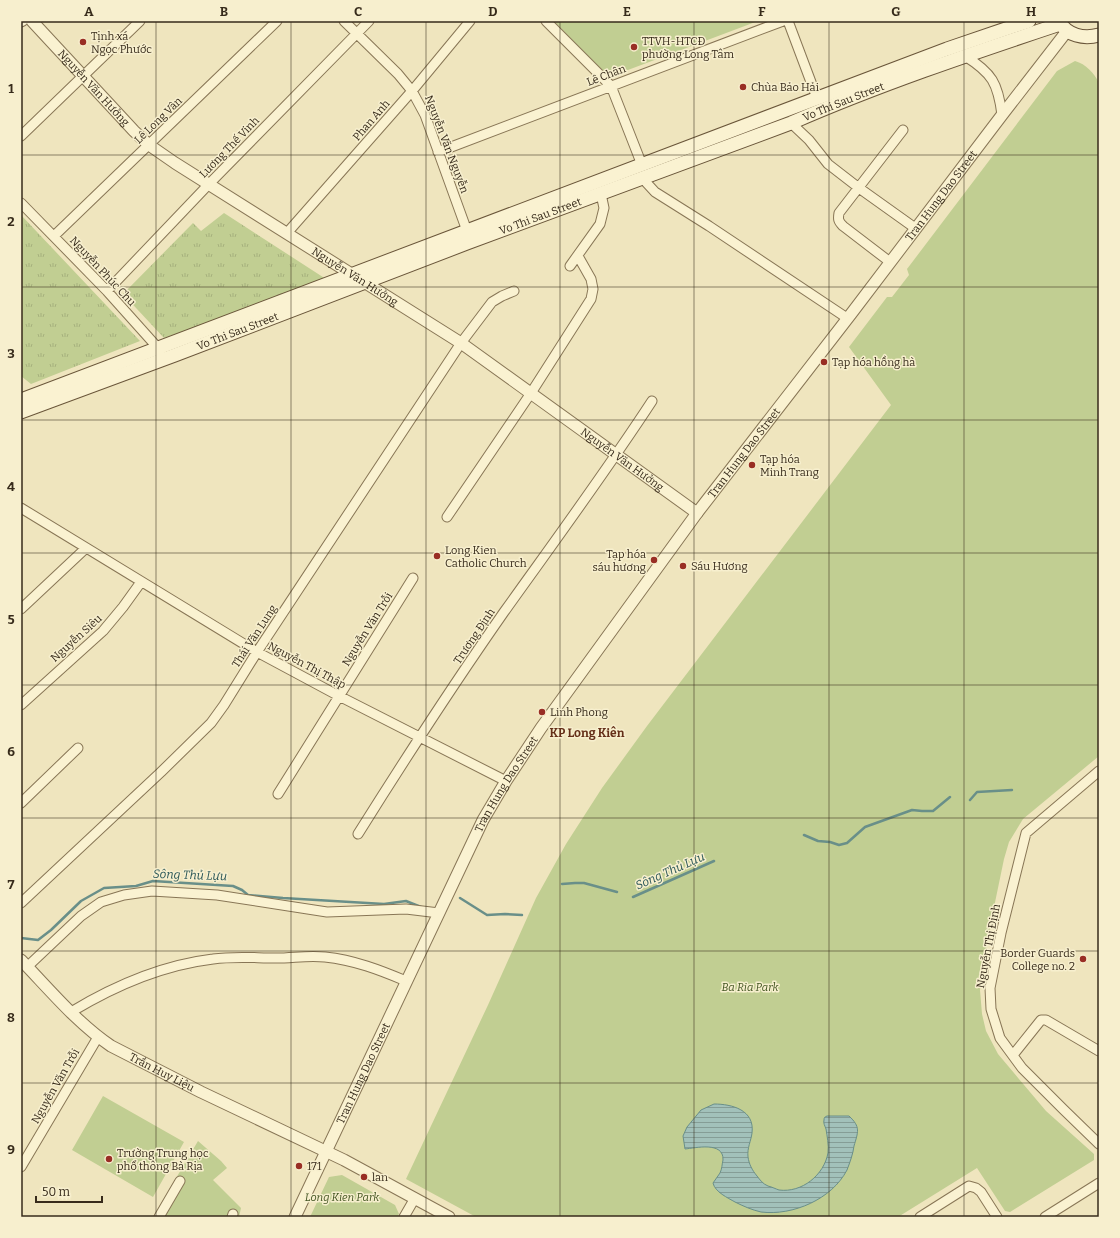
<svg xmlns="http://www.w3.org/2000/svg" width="1120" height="1238" font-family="Bitter,serif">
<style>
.grass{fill:url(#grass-tufts)}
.park{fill:#c1ce92}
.water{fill:url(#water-rules);stroke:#698f89}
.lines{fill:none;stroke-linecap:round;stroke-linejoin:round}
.stream{stroke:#698f89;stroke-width:2.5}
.minor-casing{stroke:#887656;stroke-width:11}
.tertiary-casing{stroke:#887656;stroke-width:13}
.secondary-casing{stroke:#6a563a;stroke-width:15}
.minor{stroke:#faf2d1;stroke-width:9}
.tertiary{stroke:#faf2d1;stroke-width:11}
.secondary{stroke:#faf2d1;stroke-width:13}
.grid{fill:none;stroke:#372b1b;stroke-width:1;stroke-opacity:0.55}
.poi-dot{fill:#992e24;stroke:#f7efce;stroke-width:1.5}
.labels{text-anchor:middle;stroke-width:3;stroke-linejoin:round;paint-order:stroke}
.poi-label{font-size:11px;fill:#372b1b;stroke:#f7efce;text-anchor:start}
.street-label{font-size:11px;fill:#372b1b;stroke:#f7efce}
.park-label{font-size:11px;font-style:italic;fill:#425421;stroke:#f7efce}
.neighbourhood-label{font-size:12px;font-weight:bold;fill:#653019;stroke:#f7efce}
.water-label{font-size:12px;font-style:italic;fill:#2a5657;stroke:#f7efce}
.neatline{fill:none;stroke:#372b1b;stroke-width:1.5}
.grid-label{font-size:13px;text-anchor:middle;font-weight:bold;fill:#372b1b}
</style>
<defs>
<pattern id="grass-tufts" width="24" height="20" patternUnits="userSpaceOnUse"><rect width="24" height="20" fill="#c1ce92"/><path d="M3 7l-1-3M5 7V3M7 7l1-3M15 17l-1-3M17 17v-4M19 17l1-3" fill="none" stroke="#a6b17d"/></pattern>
<pattern id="water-rules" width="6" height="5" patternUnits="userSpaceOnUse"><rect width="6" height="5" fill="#a2c1ba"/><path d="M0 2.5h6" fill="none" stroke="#859d96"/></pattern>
</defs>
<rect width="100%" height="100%" fill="#efe5be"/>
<path class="grass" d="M224,213L329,281L164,338L123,294L193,223L201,231Z
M21,215L140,341L31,384L21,376Z"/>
<path class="park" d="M554,21H758L612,76L604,73Z
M1075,61C1086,64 1094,73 1099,83V756L1023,819L1009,842L1004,859L993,912L980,990L982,1014L986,1031L998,1054L1046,1111L1094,1154V1160L1010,1212L1005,1211L977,1168L898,1217H476L406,1179L488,1005L536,898L566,844L602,788L647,726L891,405L849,347L887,297H892L909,275L907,269L1057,71Z
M103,1096L184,1142L153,1197L72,1150Z
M198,1141L221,1161L227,1168L213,1180L241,1208L239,1217H153Z
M342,1175L395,1205L399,1214L397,1217H310L329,1177Z"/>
<path class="water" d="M714,1104C732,1104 755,1110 752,1133C751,1141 747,1148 748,1157C749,1164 752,1170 757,1176C760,1180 763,1184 768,1186C772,1187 776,1189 779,1190C802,1193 824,1175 828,1153C829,1145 827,1136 826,1129C825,1126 823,1123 824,1120C824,1117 825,1117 827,1116H849C861,1127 858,1132 854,1146C853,1154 850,1162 847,1170C832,1199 793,1216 761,1212C752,1210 743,1206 735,1202C728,1198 715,1192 713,1183C715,1180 718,1176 720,1173C722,1169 722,1164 723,1160C724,1141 695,1148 685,1149L683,1136L687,1127L701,1110Z"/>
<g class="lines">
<path class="stream" d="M970,800L977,792L1012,790
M804,835L818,841L830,842L839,845L847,843L865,827L912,810L922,811H933L950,797
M562,884L575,883H584L617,892
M633,897L714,861
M460,898L487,915L505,914L522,915
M21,938L38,940L51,930L81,901L104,888L136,886L153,881L233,886L242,890L248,895L283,898L384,904L406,901L421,907"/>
<defs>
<path id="minor" d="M344,21L398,74L412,91L425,115L467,231
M546,21L611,86L642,165
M788,21L817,98
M21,22L23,21
M965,56C992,73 998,83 1002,115
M791,123L809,140L828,164L859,188L915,228
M21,136L140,21
M438,152L783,21
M643,179L655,192L709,226L847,318
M21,203L107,291L158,348L160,353
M287,233L412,91L470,21
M54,236L277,21
M890,262L843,226C838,221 838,219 839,213L903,130
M570,266L600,224L604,208L601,194
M107,291L209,184L369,21
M21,508L257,652L339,696L506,781
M447,517L531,393L591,299L593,289L591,279L578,256
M21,609L86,548
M21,705L103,631L123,607L141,582
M1099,771L1026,833L1001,933L990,988L991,1009L1000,1038L1022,1068L1063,1109L1099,1144
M278,794L413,578
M21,803L78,748
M358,834C405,759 453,685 504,612C554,542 605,473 652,401
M21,903L161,772L211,723L224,705L257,652L461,343L492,302L502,296L514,291
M27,967L81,916L101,902L124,895L152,891L217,895L327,912L406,909L439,913
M71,1012C114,986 163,965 213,959C234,956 255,958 276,958C293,958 309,955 325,957C354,960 380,970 406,981
M1013,1055L1041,1020H1046L1099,1051
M21,1167L98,1037
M159,1217L180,1181
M232,1217L233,1214
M404,1217L415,1198
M920,1217L969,1186L976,1188L981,1192L997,1217
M1045,1217L1099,1183"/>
<g id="tertiary">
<path id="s1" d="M32,21L134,131L149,145L175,163L461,343L697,513"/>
<path id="s2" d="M21,960C49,989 77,1023 111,1046L201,1092L344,1160L449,1217"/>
<path id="s3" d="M295,1217L483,820L506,781L541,728L697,513L851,314L1002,115L1067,31"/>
</g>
<g id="secondary">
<path d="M1059,21C1067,36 1084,39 1099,35"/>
<path d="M21,400L947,49L1029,21"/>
<path id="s4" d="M21,412L175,355L467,243L791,123C878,85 970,54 1060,24"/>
</g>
</defs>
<use href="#minor" class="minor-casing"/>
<use href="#tertiary" class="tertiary-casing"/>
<use href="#secondary" class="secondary-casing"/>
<use href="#minor" class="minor"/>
<use href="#tertiary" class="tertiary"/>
<use href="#secondary" class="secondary"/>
</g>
<path class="grid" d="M156,21V1217M291,21V1217M426,21V1217M560,21V1217M694,21V1217M829,21V1217M964,21V1217M21,155H1099M21,287H1099M21,420H1099M21,553H1099M21,685H1099M21,818H1099M21,951H1099M21,1083H1099"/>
<g class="poi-dot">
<circle cx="83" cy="42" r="4"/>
<circle cx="634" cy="47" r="4"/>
<circle cx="743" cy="87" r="4"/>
<circle cx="824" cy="362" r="4"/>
<circle cx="752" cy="465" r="4"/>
<circle cx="437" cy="556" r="4"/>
<circle cx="654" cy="560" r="4"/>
<circle cx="683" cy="566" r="4"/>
<circle cx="542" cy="712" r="4"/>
<circle cx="1083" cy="959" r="4"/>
<circle cx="109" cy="1159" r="4"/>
<circle cx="299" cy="1166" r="4"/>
<circle cx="364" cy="1177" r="4"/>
</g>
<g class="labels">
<g class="poi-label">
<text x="91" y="40">Tịnh xá<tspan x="91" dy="13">Ngọc Phước</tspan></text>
<text x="642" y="45">TTVH-HTCĐ<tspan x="642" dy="13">phường Long Tâm</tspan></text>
<text x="751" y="91">Chùa Bảo Hải</text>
<text x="832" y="366">Tạp hóa hồng hà</text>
<text x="760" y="463">Tạp hóa<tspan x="760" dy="13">Minh Trang</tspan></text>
<text x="445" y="554">Long Kien<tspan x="445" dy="13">Catholic Church</tspan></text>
<text x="646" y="558" text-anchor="end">Tạp hóa<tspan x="646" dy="13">sáu hương</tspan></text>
<text x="691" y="570">Sáu Hương</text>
<text x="550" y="716">Linh Phong</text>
<text x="1075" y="957" text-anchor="end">Border Guards<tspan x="1075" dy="13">College no. 2</tspan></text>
<text x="117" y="1157">Trường Trung học<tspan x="117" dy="13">phổ thông Bà Rịa</tspan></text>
<text x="307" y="1170">171</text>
<text x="372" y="1181">lan</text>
</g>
<g class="street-label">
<text transform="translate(606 75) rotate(-21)" y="4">Lê Chân</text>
<text dy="4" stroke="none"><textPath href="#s1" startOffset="91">Nguyễn Văn Hưởng</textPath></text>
<text dy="4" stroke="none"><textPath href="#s4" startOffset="879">Vo Thi Sau Street</textPath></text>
<text transform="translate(158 120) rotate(-44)" y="4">Lê Long Vân</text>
<text transform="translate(371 120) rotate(-49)" y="4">Phan Anh</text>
<text transform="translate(447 144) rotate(69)" y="4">Nguyễn Văn Nguyễn</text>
<text transform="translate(229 147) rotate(-46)" y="4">Lương Thế Vinh</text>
<text dy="4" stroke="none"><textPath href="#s3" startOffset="1214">Tran Hung Dao Street</textPath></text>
<text dy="4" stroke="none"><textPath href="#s4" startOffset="555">Vo Thi Sau Street</textPath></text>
<text transform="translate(103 271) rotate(47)" y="4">Nguyễn Phúc Chu</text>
<text dy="4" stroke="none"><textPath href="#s1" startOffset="415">Nguyễn Văn Hưởng</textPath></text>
<text dy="4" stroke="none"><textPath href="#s4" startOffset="231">Vo Thi Sau Street</textPath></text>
<text dy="4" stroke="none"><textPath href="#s3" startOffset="890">Tran Hung Dao Street</textPath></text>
<text dy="4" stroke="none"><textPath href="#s1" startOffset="739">Nguyễn Văn Hưởng</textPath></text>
<text transform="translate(367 629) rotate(-58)" y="4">Nguyễn Văn Trỗi</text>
<text transform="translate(254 636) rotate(-57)" y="4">Thái Văn Lung</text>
<text transform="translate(474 636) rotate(-56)" y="4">Trương Định</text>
<text transform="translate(76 638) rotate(-42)" y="4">Nguyễn Siêu</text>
<text transform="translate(307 665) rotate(28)" y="4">Nguyễn Thị Thập</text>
<text dy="4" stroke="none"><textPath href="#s3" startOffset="482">Tran Hung Dao Street</textPath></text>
<text transform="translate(988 946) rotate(-79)" y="4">Nguyễn Thị Định</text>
<text dy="4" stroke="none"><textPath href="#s2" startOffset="182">Trần Huy Liệu</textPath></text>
<text dy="4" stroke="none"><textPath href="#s3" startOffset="159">Tran Hung Dao Street</textPath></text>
<text transform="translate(55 1086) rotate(-60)" y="4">Nguyễn Văn Trỗi</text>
</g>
<g class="park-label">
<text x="750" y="991">Ba Ria Park</text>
<text x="342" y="1201">Long Kien Park</text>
</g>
<g class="neighbourhood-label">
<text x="587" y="737">KP Long Kiên</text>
</g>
<g class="water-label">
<text transform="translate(670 871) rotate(-24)" y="4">Sông Thủ Lựu</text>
<text transform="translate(190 875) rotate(2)" y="4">Sông Thủ Lựu</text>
</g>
</g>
<rect width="1120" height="1238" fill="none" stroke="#f7efce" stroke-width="44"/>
<path d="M36 1196v6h66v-6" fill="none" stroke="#372b1b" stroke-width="2"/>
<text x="42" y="1196" font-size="12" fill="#372b1b" stroke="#f7efce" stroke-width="3" paint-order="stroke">50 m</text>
<rect x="22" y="22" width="1076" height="1194" class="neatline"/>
<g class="grid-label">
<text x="89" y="16">A</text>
<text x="224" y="16">B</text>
<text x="358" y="16">C</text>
<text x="493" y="16">D</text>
<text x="627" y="16">E</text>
<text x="762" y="16">F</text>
<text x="896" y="16">G</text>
<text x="1031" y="16">H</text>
<text x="11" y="93">1</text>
<text x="11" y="226">2</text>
<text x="11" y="358">3</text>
<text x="11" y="491">4</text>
<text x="11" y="624">5</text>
<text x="11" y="756">6</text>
<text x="11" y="889">7</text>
<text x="11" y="1022">8</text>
<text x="11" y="1154">9</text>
</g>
</svg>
